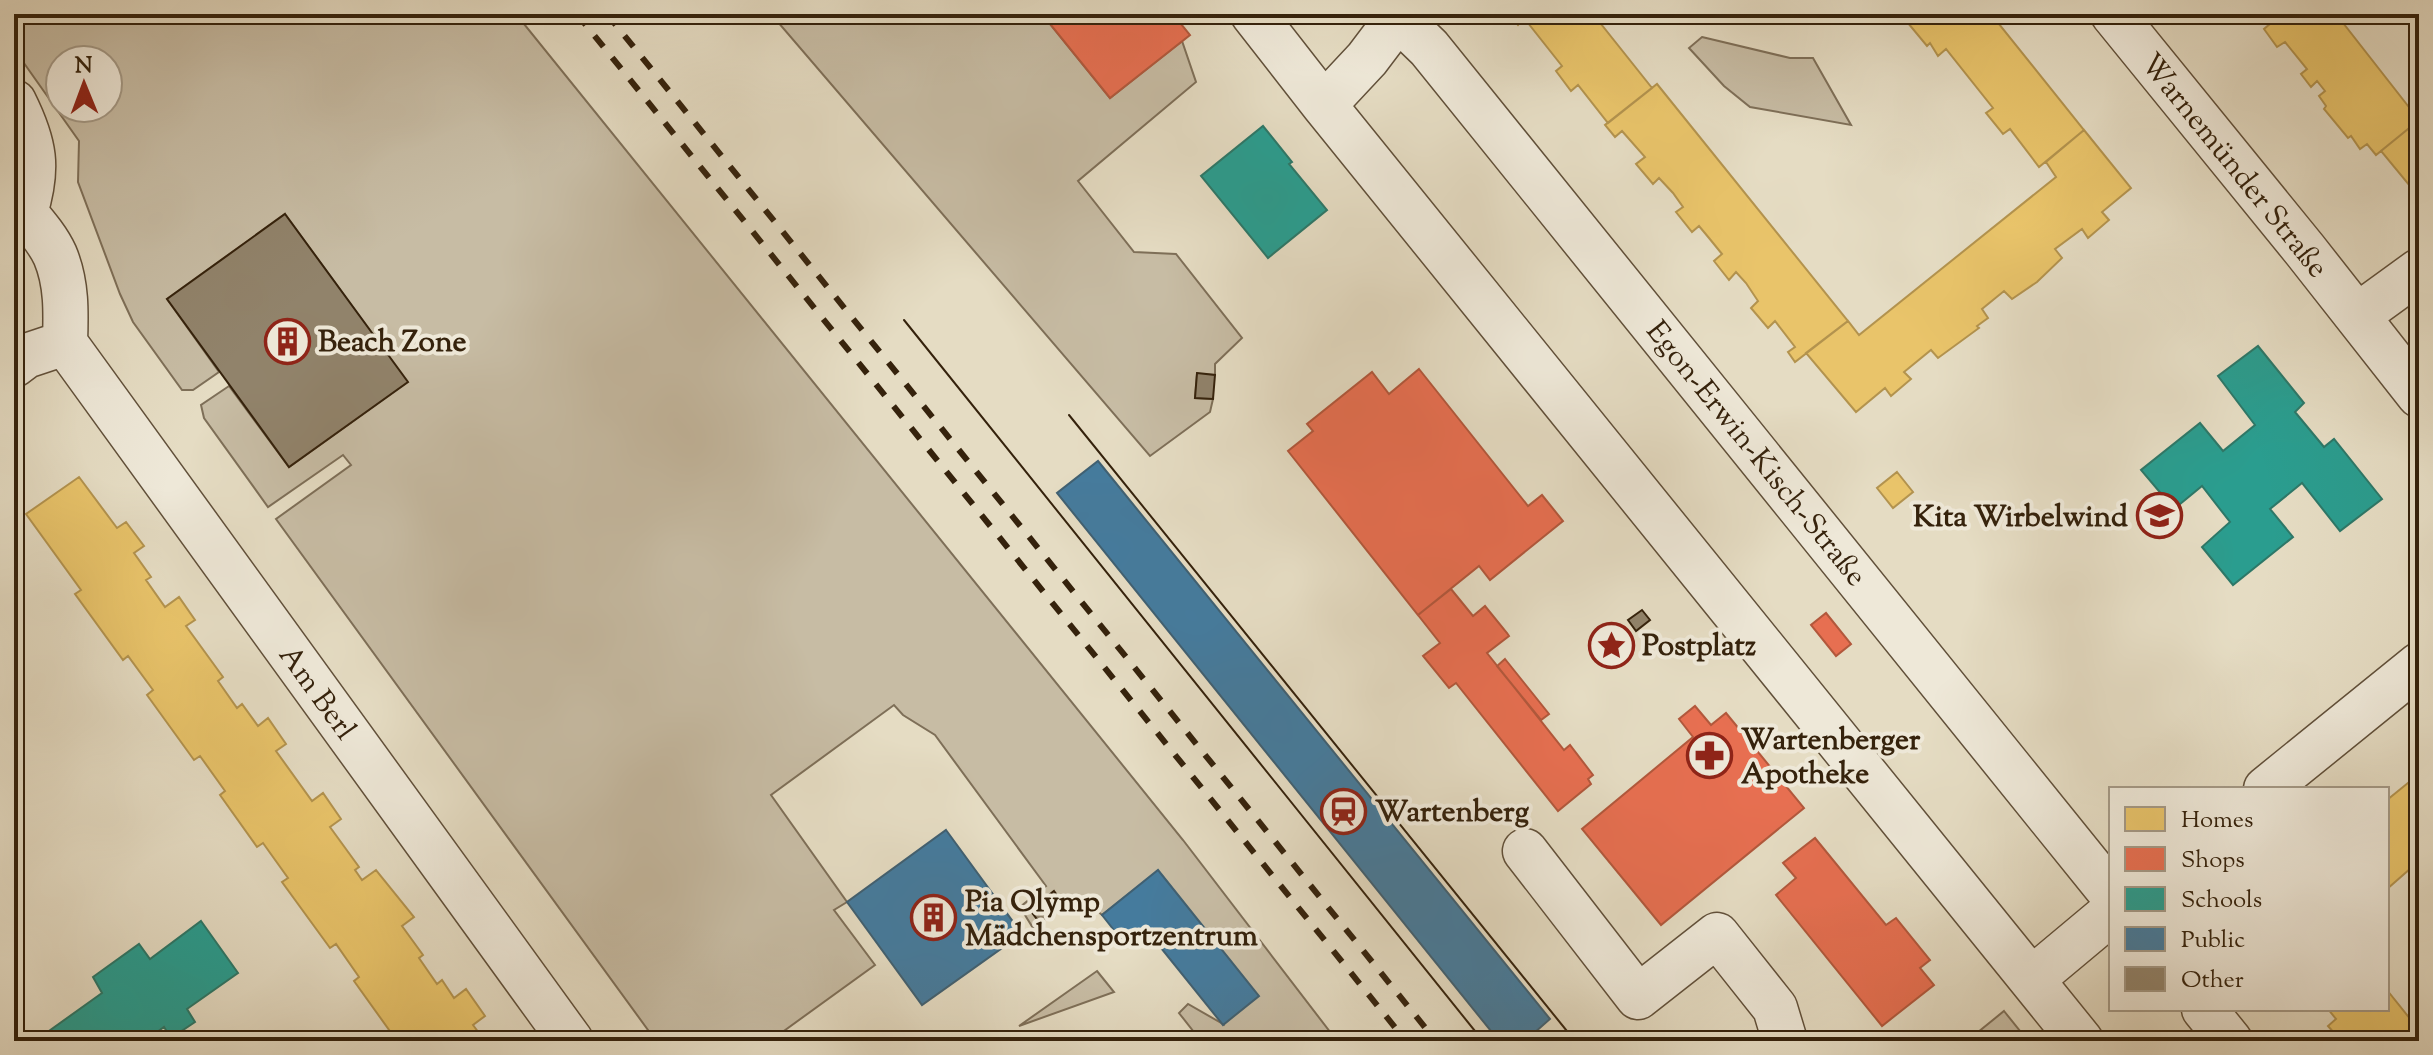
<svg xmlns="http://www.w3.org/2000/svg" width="2433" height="1055" font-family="'Sorts Mill Goudy',serif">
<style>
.green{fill:#c7bca4;stroke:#7e6f58;stroke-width:2;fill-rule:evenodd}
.homes{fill:#e9c46a;stroke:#b3934e;stroke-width:2}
.shops{fill:#e76f51;stroke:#b2583c;stroke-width:2}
.schools{fill:#2a9d8f;stroke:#2d7868;stroke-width:2}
.public{fill:#457b9d;stroke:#406072;stroke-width:2}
.building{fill:#91836b;stroke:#35220c;stroke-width:2}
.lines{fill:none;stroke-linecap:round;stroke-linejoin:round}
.minor-casing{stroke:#61503a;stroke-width:47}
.minor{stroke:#eee8d8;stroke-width:44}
.tram{stroke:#35220c;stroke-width:2}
.rail{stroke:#35220c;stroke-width:6;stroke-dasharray:14 14;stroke-linecap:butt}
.labels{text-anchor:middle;stroke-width:8;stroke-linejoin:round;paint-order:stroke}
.street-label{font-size:30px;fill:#35220c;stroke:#eee8d8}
.poi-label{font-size:30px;font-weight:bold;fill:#35220c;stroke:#eee8d8;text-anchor:start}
</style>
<rect width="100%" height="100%" fill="#e5dcc3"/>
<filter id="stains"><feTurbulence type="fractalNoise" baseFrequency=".0025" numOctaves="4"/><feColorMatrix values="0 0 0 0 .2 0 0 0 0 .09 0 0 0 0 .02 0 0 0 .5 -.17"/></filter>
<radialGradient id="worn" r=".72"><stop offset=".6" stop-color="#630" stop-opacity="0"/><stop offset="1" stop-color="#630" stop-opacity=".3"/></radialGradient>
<path class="green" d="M14,14H516L1183,840L1337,1041H1201L1179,1013L1188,1004L1223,1024L1158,871L1102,915L1089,904H1064L1054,892L1030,910L1040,923L1033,928L1020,907L1046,886L935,735L903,715L894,705L771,795L847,902L834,910L875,965L770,1041H656L276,519L351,465L343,455L268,507L204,418L201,405L229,386L289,467L407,382L285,214L167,299L219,372L193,390H182L133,322L120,294L78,182L79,141L14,49ZM60,60H108V108H60Z
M771,14H1042L1110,98L1182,41L1196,82L1078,181L1134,252L1176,254L1242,338L1215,364V375L1197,374L1195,398L1213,399L1210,412L1150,456Z
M1702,37L1790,58H1813L1851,125L1750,107L1724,86L1689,48Z
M1097,971L1114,992L1019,1026Z
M2004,1011L2028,1041H1967Z"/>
<path class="homes" d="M1509,14H1593L1652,88L1608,123L1578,85L1571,91L1556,71L1562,66L1524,18L1518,25Z
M1906,14H1991L2084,130L2039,167L2010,129L2003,134L1986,113L1993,108L1946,49L1938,56L1930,43L1927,46L1903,17Z
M2264,14H2336L2419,120L2376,155L2367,144L2360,149L2351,136L2348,138L2324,109L2326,106L2319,96L2325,91L2317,81L2311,87L2301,74L2307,69L2285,42L2277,47L2264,29L2271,23Z
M1657,84L1848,321L1795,362L1788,352L1795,347L1775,321L1768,328L1751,308L1758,301L1746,283L1736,272L1729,280L1714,261L1722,254L1709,238L1699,226L1692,232L1676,212L1683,207L1673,193L1659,178L1653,184L1636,164L1645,157L1622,131L1615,137L1605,125Z
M2419,120V197L2381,151Z
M2084,130L2131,188L2102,212L2109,220L2088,238L2082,229L2055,249L2062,258L2037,282L2012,299L2004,291L1982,309L1988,318L1977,326L1979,328L1938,358L1931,350L1904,372L1911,379L1891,396L1885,388L1856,412L1806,353L1848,321L1859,335L2056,177L2046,162Z
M1897,472L1913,492L1893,508L1877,488Z
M79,477L117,528L126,522L144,546L134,553L151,577L146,580L165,607L179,597L195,620L186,626L223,677L218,681L237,708L242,704L258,726L268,718L286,744L276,751L312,801L323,793L341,819L330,827L359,867L355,870L362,880L376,870L414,917L402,926L423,955L419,958L437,984L442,980L454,998L466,989L485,1016L473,1025L485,1041H397L354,981L359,977L336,944L330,948L282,882L288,878L263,843L257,847L220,795L225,791L200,756L194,760L147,695L153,690L128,656L123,660L75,594L81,590L26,514Z
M2419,774V861L2387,889V800Z
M2387,990L2419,1030V1041H2341L2328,1026L2336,1019L2328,1009H2387Z"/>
<path class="shops" d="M1042,14H1173L1190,35L1110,98Z
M1419,369L1528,506L1542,495L1563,521L1490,580L1479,566L1418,615L1288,451L1313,431L1307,424L1372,372L1389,394Z
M1451,589L1473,616L1485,606L1507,633L1509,636L1487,653L1564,750L1570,745L1593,775L1588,779L1591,784L1558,811L1456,683L1449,688L1423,656L1440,643L1418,615Z
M1826,613L1851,644L1836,656L1811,625Z
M1505,659L1549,714L1541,720L1497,666Z
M1695,706L1711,725L1726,713L1804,808L1661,925L1582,829L1693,737L1679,719Z
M1815,838L1886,925L1896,918L1930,960L1920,968L1934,985L1882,1026L1776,895L1796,878L1783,863Z"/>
<path class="schools" d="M1263,126L1292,162L1289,164L1327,210L1268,258L1201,176Z
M2258,346L2304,403L2295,412L2324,447L2334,439L2382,499L2340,531L2302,483L2270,509L2293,537L2233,585L2202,547L2230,522L2202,486L2174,509L2141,470L2200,423L2223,451L2255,425L2218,376Z
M201,921L238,973L187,1009L195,1022L171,1038L164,1027L145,1041H35L102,993L93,977L139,944L150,959Z"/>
<path class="public" d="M1098,461L1550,1019L1525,1041H1499L1057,493Z
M946,830L1022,934L922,1005L847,902Z
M1158,870L1259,996L1223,1025L1145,928L1125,944L1102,915Z"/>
<path class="building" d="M285,214L408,382L289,467L167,299Z
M1197,373L1215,375L1213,399L1195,398Z
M1642,610L1650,620L1636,631L1628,620Z
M1054,891L1064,904L1040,923L1030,910Z"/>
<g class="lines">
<defs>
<path id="minor" d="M1253,14L1324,105L2081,1041
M2113,14L2305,250L2419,395
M1398,18L1429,48L2111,893
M14,102C35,144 39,168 25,213
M1324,105L1367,59L1398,18L1399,14
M14,199C27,216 46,235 55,255C67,283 66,313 65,343L571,1041
M2357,316L2419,271
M14,365L26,356L65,343
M2266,789L2419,665
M1525,851L1638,997L1717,935L1775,1008L1785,1041
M2032,979L2111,913
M2204,1009L2230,1041"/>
</defs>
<use href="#minor" class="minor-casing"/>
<use href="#minor" class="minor"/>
<path class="tram" d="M904,320L1483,1041
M1069,415L1575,1041"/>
<path class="rail" d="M577,14L1406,1041
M607,14L1436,1041"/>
</g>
<defs>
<symbol id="building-ring" viewBox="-11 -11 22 22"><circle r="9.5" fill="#eee8d8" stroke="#8f2418" stroke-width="1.5"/><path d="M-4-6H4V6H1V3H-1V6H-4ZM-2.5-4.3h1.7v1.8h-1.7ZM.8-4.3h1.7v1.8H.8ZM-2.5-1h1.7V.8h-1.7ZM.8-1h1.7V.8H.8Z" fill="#8f2418"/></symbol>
<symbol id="school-ring" viewBox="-11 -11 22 22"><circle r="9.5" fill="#eee8d8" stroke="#8f2418" stroke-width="1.5"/><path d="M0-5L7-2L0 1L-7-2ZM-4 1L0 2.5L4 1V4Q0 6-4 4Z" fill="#8f2418"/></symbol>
<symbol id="sight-ring" viewBox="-11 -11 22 22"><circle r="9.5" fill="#eee8d8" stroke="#8f2418" stroke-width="1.5"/><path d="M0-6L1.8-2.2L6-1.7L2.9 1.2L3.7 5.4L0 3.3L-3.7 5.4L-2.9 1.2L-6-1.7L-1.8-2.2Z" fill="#8f2418"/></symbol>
<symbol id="pharmacy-ring" viewBox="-11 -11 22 22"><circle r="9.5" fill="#eee8d8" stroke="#8f2418" stroke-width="1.5"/><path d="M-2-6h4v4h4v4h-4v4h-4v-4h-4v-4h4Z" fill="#8f2418"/></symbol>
<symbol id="station-ring" viewBox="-11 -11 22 22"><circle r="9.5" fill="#eee8d8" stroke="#8f2418" stroke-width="1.5"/><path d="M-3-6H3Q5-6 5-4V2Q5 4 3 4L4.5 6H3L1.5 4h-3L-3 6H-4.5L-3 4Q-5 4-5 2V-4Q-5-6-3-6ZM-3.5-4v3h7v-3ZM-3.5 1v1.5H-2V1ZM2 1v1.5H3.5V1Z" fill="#8f2418"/></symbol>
</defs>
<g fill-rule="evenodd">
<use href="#building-ring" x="262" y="316" width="51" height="51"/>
<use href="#school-ring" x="2134" y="490" width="51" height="51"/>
<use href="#sight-ring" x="1586" y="620" width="51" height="51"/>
<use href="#pharmacy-ring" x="1684" y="730" width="51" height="51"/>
<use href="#station-ring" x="1318" y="786" width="51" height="51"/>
<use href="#building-ring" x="908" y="892" width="51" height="51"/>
</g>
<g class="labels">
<g class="street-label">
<text transform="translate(2235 165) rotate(51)" y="10">Warnemünder Straße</text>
<text transform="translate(1757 453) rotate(51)" y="10">Egon-Erwin-Kisch-Straße</text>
<text transform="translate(318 692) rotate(54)" y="10">Am Berl</text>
</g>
<g class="poi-label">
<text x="318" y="351">Beach Zone</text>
<text x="2128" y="526" text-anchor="end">Kita Wirbelwind</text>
<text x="1642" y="655">Postplatz</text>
<text x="1741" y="749">Wartenberger<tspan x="1741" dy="34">Apotheke</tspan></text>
<text x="1375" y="821">Wartenberg</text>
<text x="965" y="911">Pia Olymp<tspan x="965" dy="34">Mädchensportzentrum</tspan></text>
</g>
</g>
<rect width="2433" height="1055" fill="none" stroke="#e5dcc3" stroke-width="48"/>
<rect x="16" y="16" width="2401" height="1023" fill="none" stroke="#35220c" stroke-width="4"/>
<rect x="24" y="24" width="2385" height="1007" fill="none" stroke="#35220c" stroke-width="2"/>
<rect x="2109" y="787" width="280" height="224" fill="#eee8d8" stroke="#a49986" stroke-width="2"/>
<rect x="2125" y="807" width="40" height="24" fill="#e9c46a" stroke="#a49986" stroke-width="2"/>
<text x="2181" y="827" font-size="24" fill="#35220c">Homes</text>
<rect x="2125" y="847" width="40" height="24" fill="#e76f51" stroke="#a49986" stroke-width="2"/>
<text x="2181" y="867" font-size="24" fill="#35220c">Shops</text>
<rect x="2125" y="887" width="40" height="24" fill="#2a9d8f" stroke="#a49986" stroke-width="2"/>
<text x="2181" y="907" font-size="24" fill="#35220c">Schools</text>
<rect x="2125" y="927" width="40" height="24" fill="#457b9d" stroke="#a49986" stroke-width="2"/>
<text x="2181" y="947" font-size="24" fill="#35220c">Public</text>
<rect x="2125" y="967" width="40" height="24" fill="#91836b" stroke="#a49986" stroke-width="2"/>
<text x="2181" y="987" font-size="24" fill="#35220c">Other</text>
<g transform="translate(84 84) rotate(359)"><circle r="38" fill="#eee8d8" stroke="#a49986" stroke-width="2"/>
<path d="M0-6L14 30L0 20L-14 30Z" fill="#8f2418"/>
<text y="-12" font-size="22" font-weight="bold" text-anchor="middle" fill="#35220c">N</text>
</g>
<rect width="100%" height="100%" filter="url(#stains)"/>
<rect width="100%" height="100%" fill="url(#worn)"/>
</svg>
